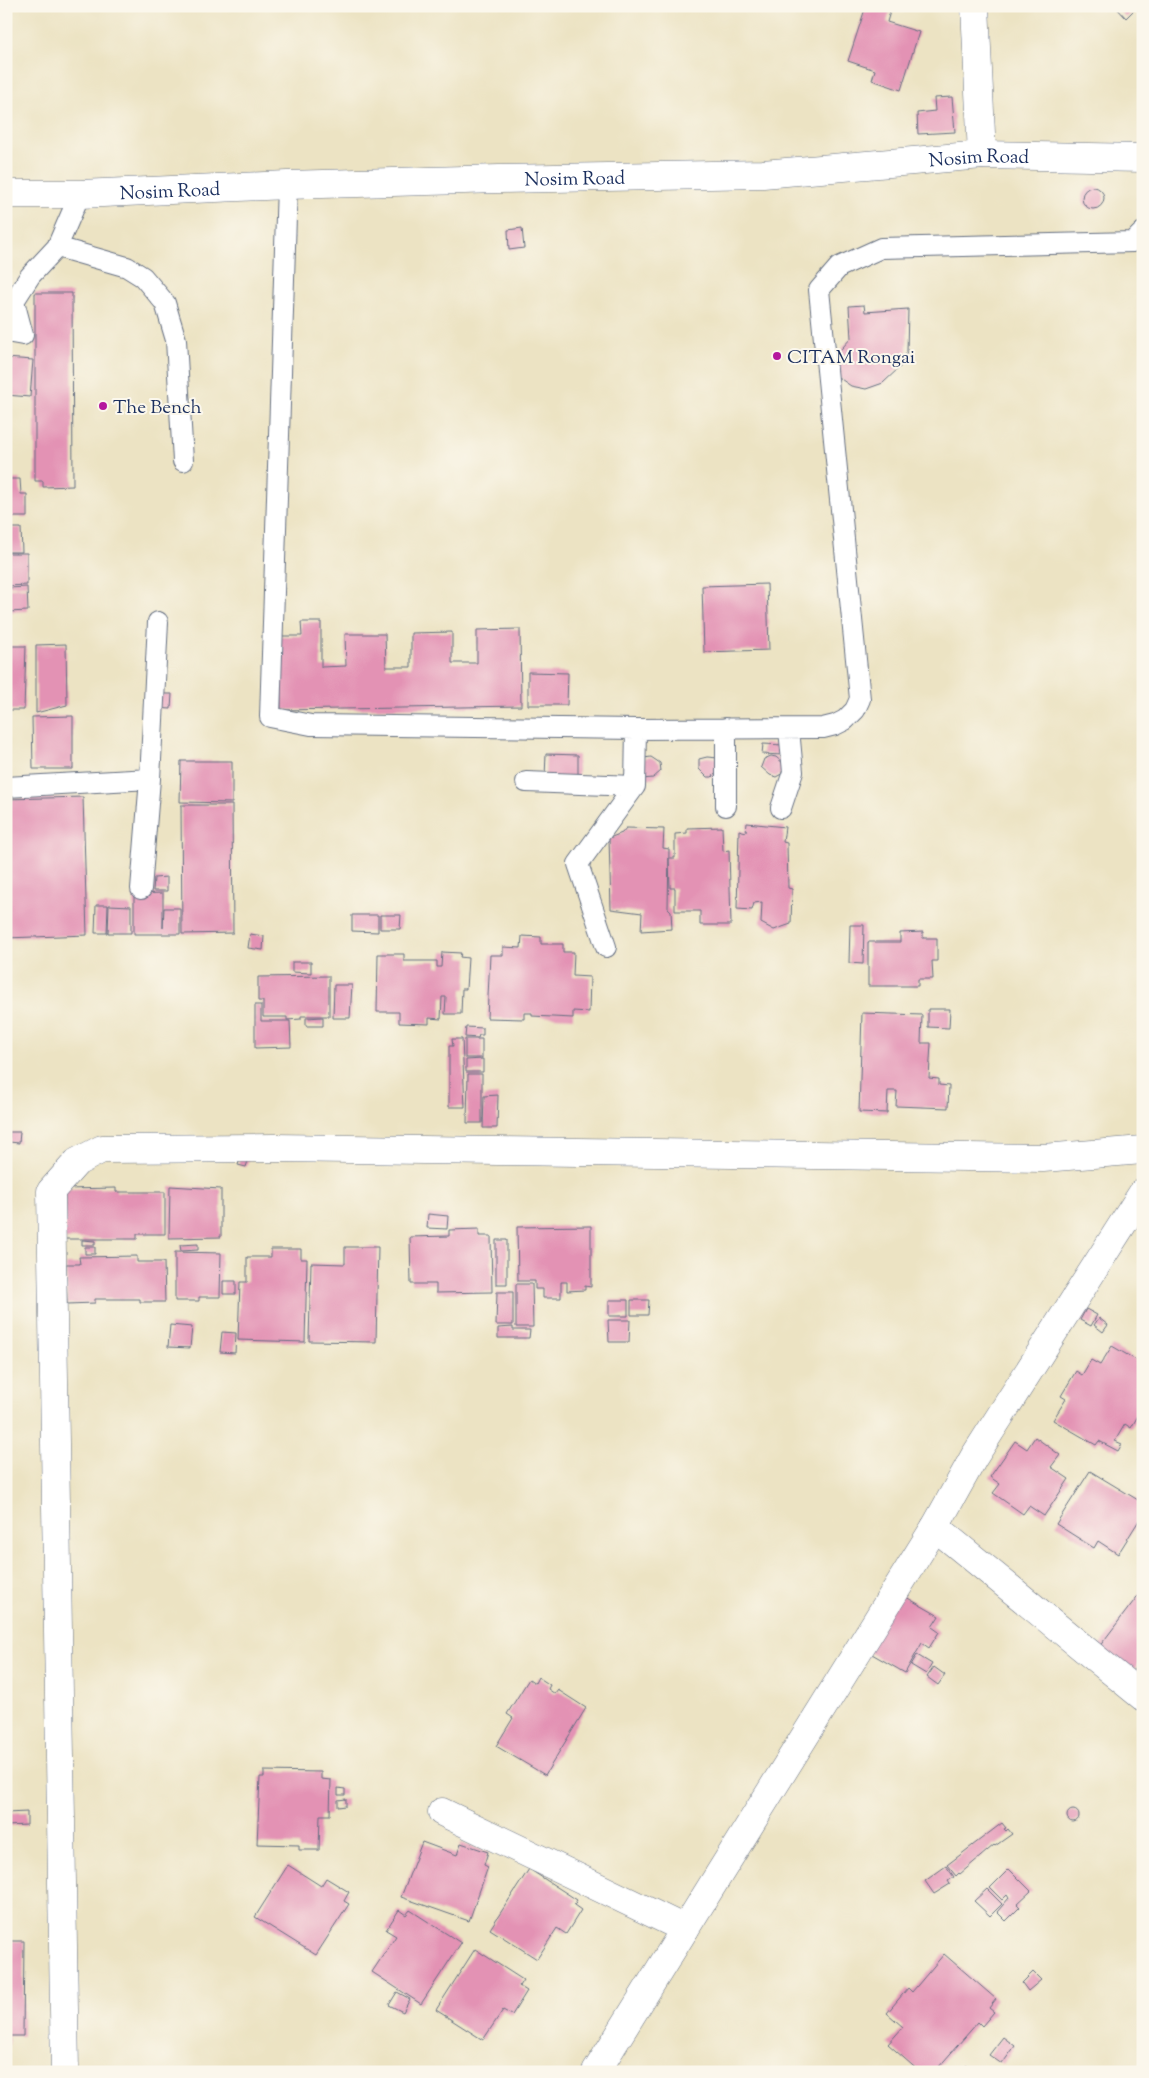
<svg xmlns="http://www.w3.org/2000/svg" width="1149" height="2078" font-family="'Sorts Mill Goudy',serif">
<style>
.building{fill:#e392b4}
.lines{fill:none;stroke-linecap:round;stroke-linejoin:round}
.lane-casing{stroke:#646e81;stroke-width:22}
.street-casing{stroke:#646e81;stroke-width:29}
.lane{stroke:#fff;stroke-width:20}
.street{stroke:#fff;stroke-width:28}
.poi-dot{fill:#b5179e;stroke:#fbf7ec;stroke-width:2}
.labels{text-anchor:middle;stroke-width:4;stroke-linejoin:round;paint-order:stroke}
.street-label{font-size:19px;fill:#1b2f5e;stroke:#fbf7ec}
.poi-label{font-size:19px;fill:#1b2f5e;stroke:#fbf7ec;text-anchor:start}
</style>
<rect width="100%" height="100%" fill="#fbf7ec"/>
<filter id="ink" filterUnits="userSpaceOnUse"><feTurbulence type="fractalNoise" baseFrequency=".02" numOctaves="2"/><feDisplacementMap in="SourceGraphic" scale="10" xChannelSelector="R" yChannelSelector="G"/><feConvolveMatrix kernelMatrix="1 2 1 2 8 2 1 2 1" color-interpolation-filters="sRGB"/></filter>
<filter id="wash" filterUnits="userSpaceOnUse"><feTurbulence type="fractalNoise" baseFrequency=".0096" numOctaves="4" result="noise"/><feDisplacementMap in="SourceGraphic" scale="20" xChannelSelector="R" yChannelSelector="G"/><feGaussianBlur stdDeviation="1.12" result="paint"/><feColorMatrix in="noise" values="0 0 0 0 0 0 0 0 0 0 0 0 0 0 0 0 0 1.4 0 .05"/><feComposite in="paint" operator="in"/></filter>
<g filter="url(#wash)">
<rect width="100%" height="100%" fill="#ece3c3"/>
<g id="blocks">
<path class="building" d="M866,6L891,8L887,22L919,32L901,90L872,80L875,70L848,61Z
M1115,6H1138L1126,18Z
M952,97L955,132L918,134L917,113L935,111L934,98Z
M1082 198a11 11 0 1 1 22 0a11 11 0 1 1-22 0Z
M522,228L524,248L509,250L508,230Z
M35,293H72L73,486L43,487V481H35Z
M864,305L865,312L908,309L907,352L900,367L883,383L866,389L851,386L835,375L827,365L851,338L849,306Z
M6,358L33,360L30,397L6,395Z
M6,479H20L21,494H27V517H6Z
M6,528H21L22,552H6Z
M6,553H27V585L6,586Z
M767,584L769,650L704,652L702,586Z
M27,587L28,611L8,612V588Z
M301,622H321V667L346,666L345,634H385L386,667H411V633L452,632V663H477V630L520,629L521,706L281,710L280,636H302Z
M66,644L67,705L36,713V645Z
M6,646H26L24,710H6Z
M528,672L568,673L567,705H528Z
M156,694H172L171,709L156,708Z
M73,716V769H33L32,717Z
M763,744L783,745V755L762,754Z
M546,754L578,755V777H545Z
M771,756L776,757L784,764L785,772L776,777L770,775L761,767L764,759Z
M651,757L660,763L661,771L653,778L642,779L644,758Z
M707,757L718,758L721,769L712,777H707L699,769V759Z
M181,761H232V803L180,802Z
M83,797L87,935L6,938V799Z
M181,805H232L233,933L182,934Z
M747,823L785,827L783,842L787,843L788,888L792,889L791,924L774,930L761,923L762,902L754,903L752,910L737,909L739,830L746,832Z
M722,827L723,851L729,850L731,925H700V911H675V888H670L669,858H675V834L687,833V828Z
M626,828L664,829L663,848L669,849L668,908L671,911L672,929L641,931L642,913L611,909L609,838L622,833Z
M167,877V891H153L154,878Z
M163,893V928L164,908H180V934H134V894Z
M96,905H108L107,933H95Z
M109,905L131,906V933H108Z
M352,915H378V932L352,931Z
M380,915H401L400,929H380Z
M850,925H864L863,964L849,963Z
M923,932V938H937V961H932L933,979H918V986H868V942H900V933Z
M250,934L264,936L263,950L248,948Z
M522,936L541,937V944H563V952H574L573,976L590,977L589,1012L573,1011V1018L532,1016V1013H524V1019L487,1018L490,955H503V947L521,948Z
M442,952L461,953L460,957L468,958L466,989H462L461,1014H445L446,997H442L441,1019L429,1018V1024L399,1023V1012H377L378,954H404V961H437V967H441Z
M292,962H311V973L292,972Z
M329,976V1016H301V1019L287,1020V1017H263V1001H258V977Z
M334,985H352L350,1018H333Z
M255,1005H261V1021H290L291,1047L255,1048Z
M928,1009H950L949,1028L928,1027Z
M862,1013L922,1015L921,1043H931L929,1078L939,1079V1085L949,1086L948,1108L896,1106L897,1091H888L887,1113L859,1112Z
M323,1017V1026H306V1018Z
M466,1027L483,1028V1035H479L478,1038L465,1037Z
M452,1039H462L465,1107H449V1046H453Z
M465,1039H482V1058H465Z
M483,1059V1072H466V1060Z
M468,1074H482V1123H467Z
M498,1095L497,1128H483L484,1096Z
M9,1132H20L19,1143L9,1142Z
M241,1155L249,1158L246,1167L238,1165Z
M170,1186L221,1189V1237L169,1238Z
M116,1188V1192H165V1234H137V1239H65V1189Z
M428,1214L448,1216L447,1229L427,1228Z
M591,1226V1287L585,1286V1290L567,1291V1282H561V1298H543V1289H535V1281H518L517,1227Z
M479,1229V1236H491L492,1292L436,1293V1284H411L410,1237L449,1236V1230Z
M82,1240L95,1241V1245H82Z
M496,1240H507V1284H496Z
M198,1244V1250L181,1251L180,1245Z
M85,1247H95V1254H85Z
M345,1247H378L376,1342L309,1341L311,1263L345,1264Z
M271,1249H301V1259H307L305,1342L238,1340L240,1282H247V1257H271Z
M175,1252L221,1253L220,1297H199V1301H175Z
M137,1256V1262H164L165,1302H140V1299H95V1303L67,1304L66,1264H80L79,1257Z
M223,1281H236V1294H223Z
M516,1284H532L533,1327H516Z
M497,1292H513V1325H496Z
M609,1300H628V1316H609Z
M631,1300H649L648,1315H631Z
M1086,1309L1097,1315L1091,1326L1080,1320Z
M1099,1318L1108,1325L1103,1332L1094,1325Z
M608,1320H630L629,1342H609Z
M170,1325L192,1327L190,1348L168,1347Z
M513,1327V1330H530L529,1338H498V1328Z
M222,1332L236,1333L235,1353L220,1352Z
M1112,1346L1143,1364V1377L1140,1382L1143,1384V1407L1131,1428L1125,1424L1115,1441L1122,1444L1118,1451L1099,1441L1096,1445L1053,1420L1066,1399L1061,1396L1076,1371L1082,1375L1091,1360L1100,1365Z
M1035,1437L1060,1455L1051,1467L1069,1479L1044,1516L1029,1506L1023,1514L993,1493L1000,1484L990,1477L1015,1441L1027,1449Z
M1090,1471L1143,1503V1514L1118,1554L1098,1541L1094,1548L1056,1524Z
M1143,1589V1657L1132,1672L1099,1647Z
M899,1593L939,1616L932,1627L939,1632L929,1648L922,1643L905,1673L865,1650Z
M917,1655L932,1664L926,1674L911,1665Z
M1143,1662V1679L1135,1673Z
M934,1667L945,1675L938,1685L927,1677Z
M538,1677L550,1685L548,1689L555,1694L558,1690L586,1708L545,1775L496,1746L513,1718L507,1714L529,1679L535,1683Z
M264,1771L321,1772V1779L331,1780L330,1815H320L319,1850H299V1845L257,1844L260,1777H264Z
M338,1788L345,1789V1795H338Z
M346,1799V1806L338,1807V1800Z
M1067 1816a6 6 0 1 1 12 0a6 6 0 1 1-12 0Z
M27,1812V1825L6,1826V1813Z
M1002,1823L1006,1828L1004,1829L1006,1831L1008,1829L1012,1834L995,1846L994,1845L960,1874L959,1873L956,1876L947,1865Z
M422,1842L457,1855L461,1843L488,1852L484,1865L488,1867L469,1921L401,1897Z
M288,1865L321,1886L326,1878L349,1892L344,1901L349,1904L316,1955L255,1917Z
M946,1866L954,1877L948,1881L950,1884L934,1894L925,1881Z
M529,1869L577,1900L574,1905L581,1910L566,1934L557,1928L537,1959L490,1929Z
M1009,1869L1031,1891L1017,1904L1020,1907L1006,1921L997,1912L1009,1898L1007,1895L1002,1900L990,1888Z
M987,1889L1002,1904L990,1916L974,1901Z
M399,1910L406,1915L410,1910L461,1943L421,2004L372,1972L396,1936L386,1930Z
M8,1931L9,1941H24L23,2036H8L9,2045H6V1932Z
M475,1949L523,1980L519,1986L527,1991L512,2015L503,2010L483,2040L436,2010Z
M944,1954L996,1999L989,2008L994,2012L982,2026L978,2022L937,2069L940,2072H920L888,2044L903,2027L887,2013L908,1988L912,1992Z
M1033,1972L1041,1980L1028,1991L1022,1983Z
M397,1992L410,1999L403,2012L389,2005Z
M1003,2037L1015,2046L1002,2064L989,2055Z
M967,2065L974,2071L976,2068L981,2072H962Z"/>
</g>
</g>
<g filter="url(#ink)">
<use href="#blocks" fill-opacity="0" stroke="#646e81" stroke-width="1"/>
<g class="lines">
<defs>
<path id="lane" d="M287,185L270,717L311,725L636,729L823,728L835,725L845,720L855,710L860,699L819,290L839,267L881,248L1133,242L1143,232
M57,247L127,267L143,277L165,303L176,340L183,461
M6,332L23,335L14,301L30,276L57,247L80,194
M726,728V806
M150,779L158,622
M526,782L635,786
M6,787L150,779L141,889
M781,808L793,772L789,729
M606,947L578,864L635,786L636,729"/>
<g id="street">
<path d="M975,6L982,155"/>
<path id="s1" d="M6,194H80L287,185L499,179L763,174L982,155L1143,158"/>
<path d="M935,1527L1143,1697"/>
<path d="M442,1812L685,1929"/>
<path d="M65,2072L51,1191L77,1162L102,1149L275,1148L1043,1158L1143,1150"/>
<path d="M596,2072L935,1527L974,1457L1143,1192"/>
</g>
</defs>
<use href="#lane" class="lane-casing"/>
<use href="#street" class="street-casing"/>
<use href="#lane" class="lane"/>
<use href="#street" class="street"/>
</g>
</g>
<g class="poi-dot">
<circle cx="777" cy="356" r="5"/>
<circle cx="103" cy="406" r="5"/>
</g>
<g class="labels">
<g class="street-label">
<text dy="7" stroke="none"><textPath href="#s1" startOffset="974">Nosim Road</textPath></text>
<text dy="7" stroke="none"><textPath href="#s1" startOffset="569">Nosim Road</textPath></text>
<text dy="7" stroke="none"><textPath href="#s1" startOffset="164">Nosim Road</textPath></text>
</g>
<g class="poi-label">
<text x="787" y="363">CITAM Rongai</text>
<text x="113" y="413">The Bench</text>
</g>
</g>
<rect width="1149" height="2078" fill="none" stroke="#fbf7ec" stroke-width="25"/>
</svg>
